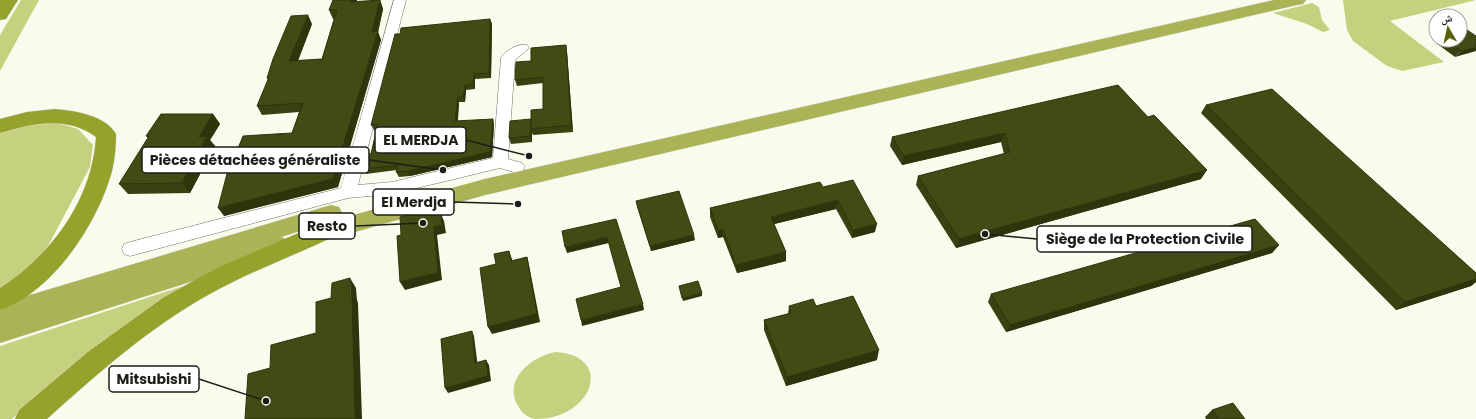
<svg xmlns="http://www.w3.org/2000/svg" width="1476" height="419" font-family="Poppins,'Noto Naskh Arabic',sans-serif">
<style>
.green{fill:#c5d17e}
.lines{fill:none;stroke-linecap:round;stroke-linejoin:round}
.minor-casing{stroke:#6e7163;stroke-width:1}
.trunk-casing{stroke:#dfe0df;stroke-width:1}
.motorway-casing{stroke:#dfe0df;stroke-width:1}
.minor{fill:#fff;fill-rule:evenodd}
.trunk{fill:#aab456;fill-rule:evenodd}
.motorway{fill:#95a22c;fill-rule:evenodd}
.wall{fill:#3a4010}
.shaded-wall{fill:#2f340d}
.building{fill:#434a13;stroke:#2f340d}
.leader{fill:none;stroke:#1d1e18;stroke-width:1.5}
.callout-dot{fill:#1d1e18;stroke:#fff;stroke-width:1.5}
.callout{fill:#fff;stroke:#1d1e18;stroke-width:1.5}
.callout-label{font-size:14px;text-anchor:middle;font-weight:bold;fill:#1d1e18}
</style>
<rect width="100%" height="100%" fill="#f9fcec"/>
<path class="green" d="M21,0H39L0,71V35Z
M1343,0H1476L1390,21L1444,62L1402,71L1387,66L1353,41L1347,30Z
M1312,3L1319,7L1322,20L1330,30L1323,32L1307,24L1273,13Z
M55,122L78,129L93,145L90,167L47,248L31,267L0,290V133L23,126Z
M183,286C122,326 66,370 12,419H0V346Z
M556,352C615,356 593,419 535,419C529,418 523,414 520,409C500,382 531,356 556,352Z"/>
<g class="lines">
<defs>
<path id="minor" d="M394,0H406L358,185L392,182L493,158L501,58C506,50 518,43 527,45L529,48L515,60L508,159L522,163L525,167L522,171L517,173L500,168L392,194L348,198L130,256L124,254L122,249L124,244L130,242L341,188Z"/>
<path id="trunk" d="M1274,0H1306L1303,4L1297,5L485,195L309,245L301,242L298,236L300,231L281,237L286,239L289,245L286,251L0,343V304L331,205L339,207L342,213L339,219L485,179Z"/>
<path id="motorway" d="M18,0L6,19L0,20V0Z
M55,109C75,111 105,115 116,134C116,146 115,159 112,171C98,223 53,292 0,310V288C52,254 92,200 96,137C66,115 32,124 0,133V119L27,112Z
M327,221L335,224L338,230L335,236C293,256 249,272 208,295C149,328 97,374 47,419H15L19,410L89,351L164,297L219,267Z"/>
</defs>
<use href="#minor" class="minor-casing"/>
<use href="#trunk" class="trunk-casing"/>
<use href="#motorway" class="motorway-casing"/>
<use href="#minor" class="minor"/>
<use href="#trunk" class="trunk"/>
<use href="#motorway" class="motorway"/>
</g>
<path class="wall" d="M333,0H357V2L380,0L383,9L378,32L381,40L338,187L224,216L231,166L292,133L299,112L262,115L257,106L268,80L267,78L312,24L298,61L322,59L334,19H333L329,10Z
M490,19L492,24L491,78L475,79V89L466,90L465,102H459L458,121L494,124L492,157L410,176L399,177L396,172L397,170L366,174L363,169L371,154L376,130H374L371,125L400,34Z
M1476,36L1455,57L1436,43L1438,40H1460Z
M566,45L567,52L573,132L533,135L532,133V142L511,144L509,138L543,109V83L517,86L515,80L531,61Z
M1206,105L1476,273V282L1471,286L1396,310L1201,113Z
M213,114L220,124L210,140L215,146L190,193L128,194L119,184L148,138L146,136Z
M1148,117L1201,179L956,248L916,185L918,176L1004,154L1001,142L902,165L890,146L892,137Z
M823,187L875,232L852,238L836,209L774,224L786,252V261L737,273L723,237L718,238L710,217V208Z
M636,201L695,240L651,251L637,207Z
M1279,245L1272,253L1006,332L988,302L991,294Z
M789,306H816L877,360L786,386L764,330V320L788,314Z
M1212,410L1245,419H1206L1205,417Z"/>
<path class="shaded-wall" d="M351,0H357L354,11L350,2Z
M380,0L383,9L378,32L381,40L338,187L224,216L218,208L333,179Z
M308,15L312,24L294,70L289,61Z
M490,19L492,24L491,78L489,73Z
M566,45L567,52L573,132L571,125Z
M1476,47V51L1455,57L1461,51Z
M474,74L475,79V89L473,84Z
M465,85L466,90L465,102L463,97Z
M458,97L459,102L457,126L455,121Z
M213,114L220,124L210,140L215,146L190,193L182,183L199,137Z
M493,119L494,124L492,157L410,176L408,171Z
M531,119V129L532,133V142L530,136Z
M1005,133L1001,142L902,165L904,156Z
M1207,170L1201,179L956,248L959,239Z
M838,200L836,209L770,225L771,217Z
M441,214L444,221L446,233L437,235L442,280L405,290L400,282L434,227Z
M877,224L875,232L852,238L853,230Z
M723,229V237L718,238V230Z
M694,235L695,240L651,251L650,246Z
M607,237L609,243L567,253L565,247Z
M1279,245L1272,253L1006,332L1010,325Z
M509,251L512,259L513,268L511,261Z
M786,252V261L737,273L736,265Z
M527,257L529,265L540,322L492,334L488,327Z
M350,278L356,288L357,300L358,303L362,419H355Z
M1476,279V282L1471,286L1396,310L1405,302Z
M702,293V296L683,301L682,298Z
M643,304L644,310L582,326L581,320Z
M472,331L474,336L478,368L475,363Z
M879,350L877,360L786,386L787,377Z
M486,360L489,365L491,381L448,393L445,388Z"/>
<path class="building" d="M333,0H351L350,2L380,0L372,32L378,31L333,179L218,208L229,166H231L243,136L292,133L303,103L257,106L269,77L267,78L273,59L291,16L308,15L289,61L322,59L337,10H329Z
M490,19L489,73L474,74L473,84L465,85L463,97H458L455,121L493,119L490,152L408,171L396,172L398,165L363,169L366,154H371L378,124L371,125L395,34H400L401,28Z
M1467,30L1476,36V47L1461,51L1445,40H1460V32Z
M566,45L571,125L531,129V110L543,109V77L515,80L516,62L531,61V48Z
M1118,85L1148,117L1154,115L1207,170L959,239L918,176L1010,152L1005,133L904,156L892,137Z
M1272,89L1476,273V279L1405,302L1206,105Z
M161,114H213L199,137L207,136L182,183L119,184L149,136H146Z
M531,119L530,136L509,138L510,121Z
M853,180L877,224L853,230L838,200L771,217L786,252L736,265L723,229L718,230L710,208L820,182L823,187Z
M679,191L694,235L650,246L636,201Z
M437,208L438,214H441L442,225L434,227L438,273L400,282L397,236L401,235L400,217Z
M616,219L643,304L581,320L576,299L621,287L607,237L565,247L562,231Z
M1255,219L1279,245L1010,325L991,294Z
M509,251L511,261L527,257L537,314L488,327L480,268L496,264L494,254Z
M350,278V293H352L355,419H245L248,374L270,368L271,345L316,333V302L331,298L332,283Z
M698,281L702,293L682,298L679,286Z
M853,296L879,350L787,377L764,320L791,313L789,306L813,299L816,306Z
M472,331L475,363L486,360L488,376L445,388L441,339Z
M1233,403L1245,419H1219L1212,410Z"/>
<path class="leader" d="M529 156L466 140M443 170L369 160M518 204L454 202M423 223L355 226M985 234L1037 239M266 401L199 379"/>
<g class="callout-dot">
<circle cx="529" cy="156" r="4"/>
<circle cx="443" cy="170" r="4"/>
<circle cx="518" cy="204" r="4"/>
<circle cx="423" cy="223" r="4"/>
<circle cx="985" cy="234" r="4"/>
<circle cx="266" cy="401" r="4"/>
</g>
<g class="callout">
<rect x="375" y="127" width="91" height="26" rx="4"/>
<rect x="142" y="147" width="227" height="26" rx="4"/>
<rect x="373" y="189" width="81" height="26" rx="4"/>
<rect x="299" y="213" width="56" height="26" rx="4"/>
<rect x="1037" y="226" width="215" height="26" rx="4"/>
<rect x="109" y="366" width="90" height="26" rx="4"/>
</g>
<g class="callout-label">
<text x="421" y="145">EL MERDJA</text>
<text x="255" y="165">Pièces détachées généraliste</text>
<text x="414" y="207">El Merdja</text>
<text x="327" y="231">Resto</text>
<text x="1145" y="244">Siège de la Protection Civile</text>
<text x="154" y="384">Mitsubishi</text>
</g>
<g transform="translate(1448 28) rotate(351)"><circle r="19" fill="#ffffff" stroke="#a5a5a3"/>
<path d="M0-3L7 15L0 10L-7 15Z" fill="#5a6300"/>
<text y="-6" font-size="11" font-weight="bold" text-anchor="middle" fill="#1d1e18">ش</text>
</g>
</svg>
